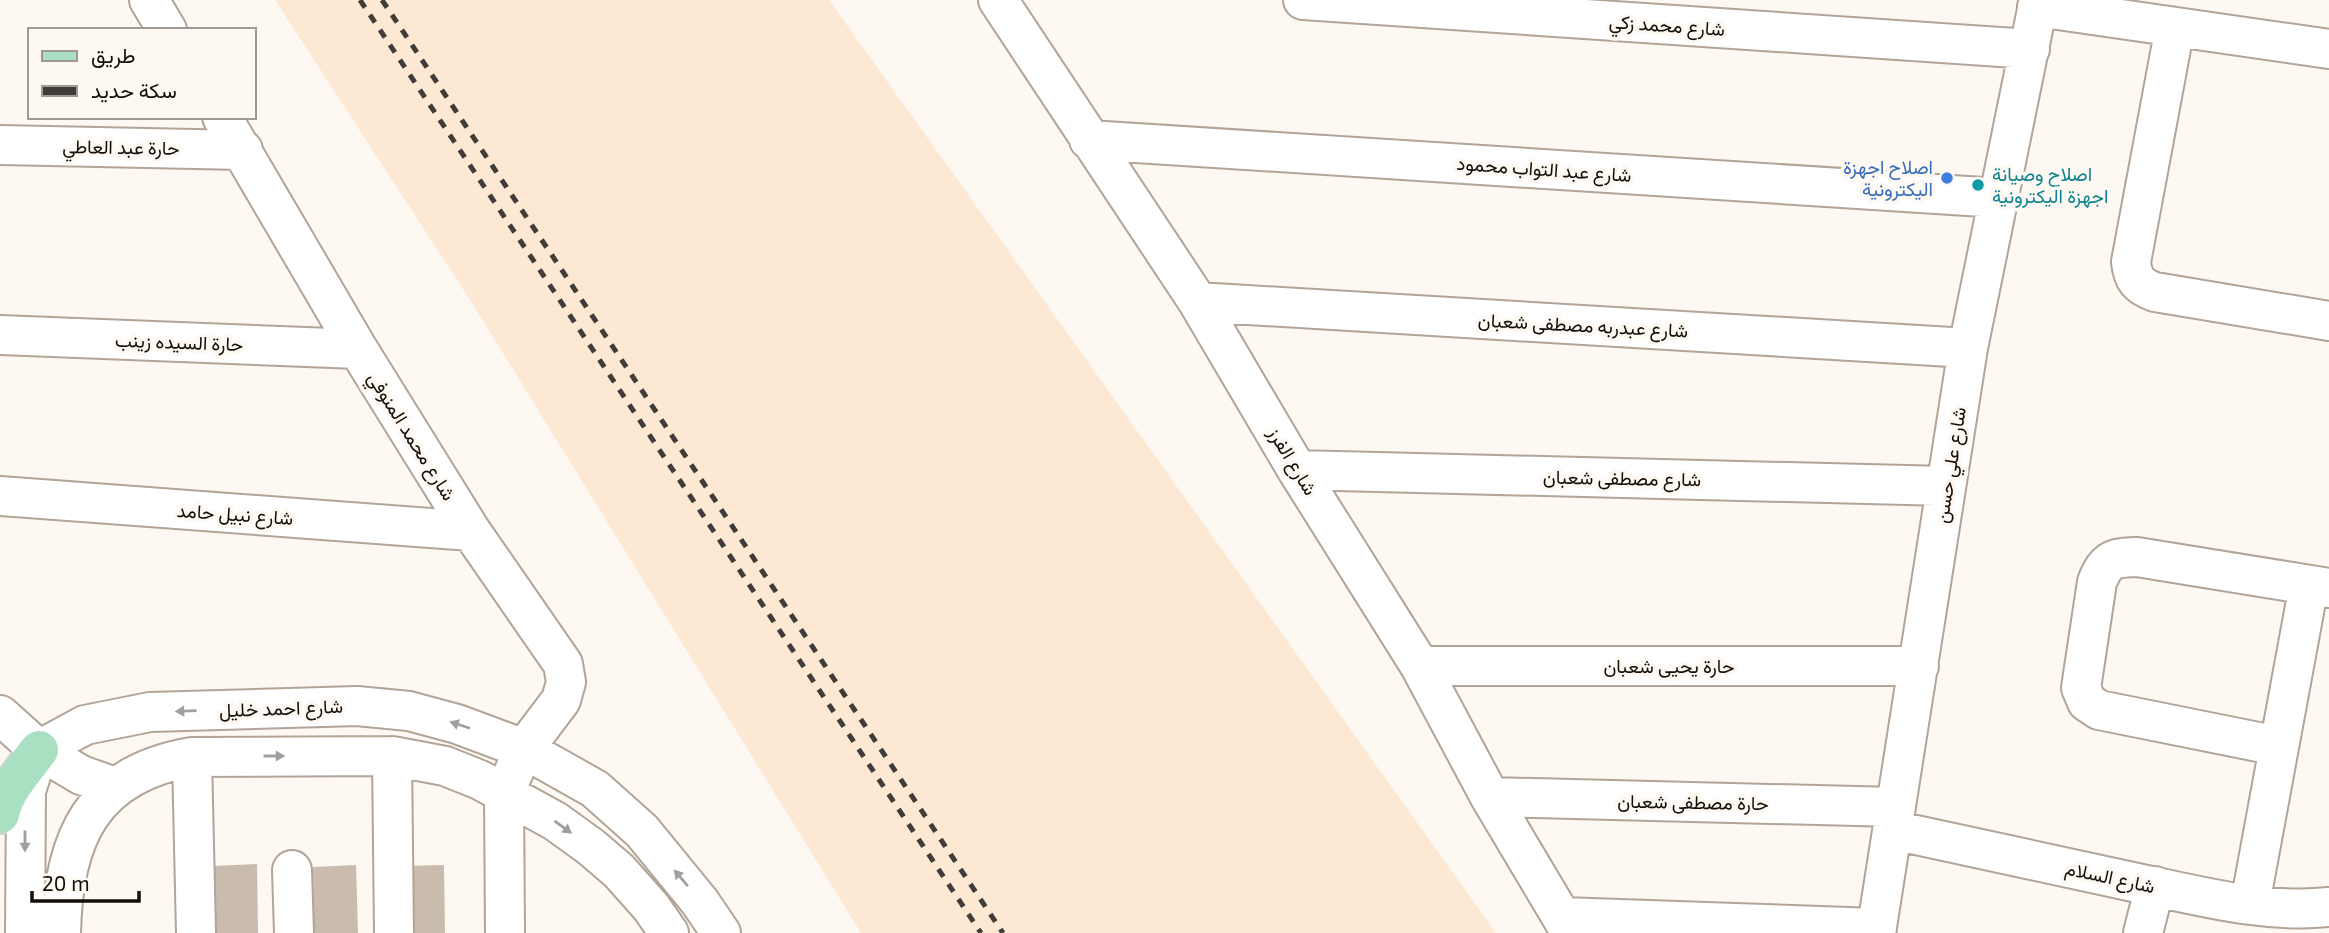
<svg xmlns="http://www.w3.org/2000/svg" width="2329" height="933" font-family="'Exo 2',Vazirmatn,sans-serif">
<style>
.built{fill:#fde8d4}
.building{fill:#c9bbad}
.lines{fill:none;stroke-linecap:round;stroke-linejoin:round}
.minor-casing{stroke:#b2a497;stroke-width:42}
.major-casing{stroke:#d5d4d3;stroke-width:42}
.minor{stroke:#fff;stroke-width:38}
.major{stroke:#a8e0c1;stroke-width:38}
.rail{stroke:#413c37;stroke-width:5;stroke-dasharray:9 9;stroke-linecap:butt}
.oneway{fill:#a19f9d}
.shop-dot{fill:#3f7fe0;stroke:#fdf8f2;stroke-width:2.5}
.culture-dot{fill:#0f9aa8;stroke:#fdf8f2;stroke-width:2.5}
.labels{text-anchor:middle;stroke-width:7;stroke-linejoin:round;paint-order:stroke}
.street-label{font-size:19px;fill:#130e09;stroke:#fdf8f2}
.shop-label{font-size:19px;fill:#366cbe;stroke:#fdf8f2;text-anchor:end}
.culture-label{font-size:19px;fill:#0d838f;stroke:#fdf8f2;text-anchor:start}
</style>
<rect width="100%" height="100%" fill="#fdf8f2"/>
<path class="built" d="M275,0H829L1496,933H861L472,303Z"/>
<path class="building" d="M257,864L258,933H215L214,866Z
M356,865L358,933H314L313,867Z
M444,865L445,933H402L400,866Z"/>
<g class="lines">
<defs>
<path id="minor" d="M149,0L167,30
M998,0L1198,302L1297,470L1420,666L1490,797L1571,933
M1303,0L2030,49
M2037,7L2329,49
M2175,27L2131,262C2133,279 2138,286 2155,292L2329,321
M222,117L358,349L471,531L563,664L566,682L561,700L524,749L504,794L505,933
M1089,140L1999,198
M0,145L243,150
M1198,302L1968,348
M0,335L358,349
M1297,470L1946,486
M0,496L471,531
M1420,666H1919
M0,715L39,750L81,775L115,787
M2278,746L2099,710L2087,702L2081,688L2097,582C2107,558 2113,558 2137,557L2329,588
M39,750L85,725L150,712L357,706L409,711L457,724L524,749L595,789L642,831L700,902L721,933
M392,756L394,933
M192,757L196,933
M1490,797L1896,807
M1893,830C1973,847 2053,864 2133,882C2196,895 2264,914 2329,907
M292,870L294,933
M2250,904L2309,585
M1562,917L1877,928
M25,933L26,791L39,750
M61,933C63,838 92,774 192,757L392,756L445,766L480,780L555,821L591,847L619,871L651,907L669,933
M1876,933L1968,348L2039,0
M2143,933L2155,886"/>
<path id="major" d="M0,814C5,790 24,770 39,750"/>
</defs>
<use href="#minor" class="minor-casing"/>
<use href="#major" class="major-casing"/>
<use href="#minor" class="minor"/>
<use href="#major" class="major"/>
<path class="rail" d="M360,0L981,933
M382,0L1003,933"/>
</g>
<defs><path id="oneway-solid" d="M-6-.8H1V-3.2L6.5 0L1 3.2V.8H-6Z" transform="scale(1.75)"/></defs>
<g class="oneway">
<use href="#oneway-solid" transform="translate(186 711) rotate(178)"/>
<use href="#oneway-solid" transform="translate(460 725) rotate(-162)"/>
<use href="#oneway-solid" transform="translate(274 756)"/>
<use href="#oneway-solid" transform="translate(563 827) rotate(36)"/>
<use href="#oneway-solid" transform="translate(25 841) rotate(90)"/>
<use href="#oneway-solid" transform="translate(681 878) rotate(-130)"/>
</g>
<circle class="shop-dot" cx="1947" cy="178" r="7"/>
<circle class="culture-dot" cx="1978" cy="185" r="7"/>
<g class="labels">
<g class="street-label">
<text transform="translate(1667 25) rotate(4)" y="7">شارع محمد زكي</text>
<text transform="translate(121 147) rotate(1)" y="7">حارة عبد العاطي</text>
<text transform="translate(1544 169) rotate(4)" y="7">شارع عبد التواب محمود</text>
<text transform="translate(1583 325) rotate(3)" y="7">شارع عبدربه مصطفى شعبان</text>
<text transform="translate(179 342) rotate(2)" y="7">حارة السيده زينب</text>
<text transform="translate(412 436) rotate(58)" y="7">شارع محمد المنوفي</text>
<text transform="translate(1293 461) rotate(59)" y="7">شارع الفرز</text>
<text transform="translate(1950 465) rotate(-81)" y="7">شارع علي حسن</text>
<text transform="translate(1622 478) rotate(1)" y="7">شارع مصطفى شعبان</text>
<text transform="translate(235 514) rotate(4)" y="7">شارع نبيل حامد</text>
<text x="1669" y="673">حارة يحيى شعبان</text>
<text transform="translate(281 708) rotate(-2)" y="7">شارع احمد خليل</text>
<text transform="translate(1693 802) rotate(1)" y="7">حارة مصطفى شعبان</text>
<text transform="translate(2110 877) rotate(12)" y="7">شارع السلام</text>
</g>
<g class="shop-label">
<text x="1933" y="174">اصلاح اجهزة<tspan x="1933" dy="22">اليكترونية</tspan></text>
</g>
<g class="culture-label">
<text x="1992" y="181">اصلاح وصيانة<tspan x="1992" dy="22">اجهزة اليكترونية</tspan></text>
</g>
</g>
<rect x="28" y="28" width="228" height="91" fill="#fdf8f2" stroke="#9f9a95" stroke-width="2"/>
<rect x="42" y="51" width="35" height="10" fill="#a8e0c1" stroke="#9f9a95" stroke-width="2"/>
<text x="91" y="63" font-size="21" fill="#130e09">طريق</text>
<rect x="42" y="86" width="35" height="10" fill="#413c37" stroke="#9f9a95" stroke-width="2"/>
<text x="91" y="98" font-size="21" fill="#130e09">سكة حديد</text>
<path d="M32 891v10h107v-10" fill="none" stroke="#130e09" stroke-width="3.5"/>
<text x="42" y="891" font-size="21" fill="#130e09" stroke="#fdf8f2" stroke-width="5" paint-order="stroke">20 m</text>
</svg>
